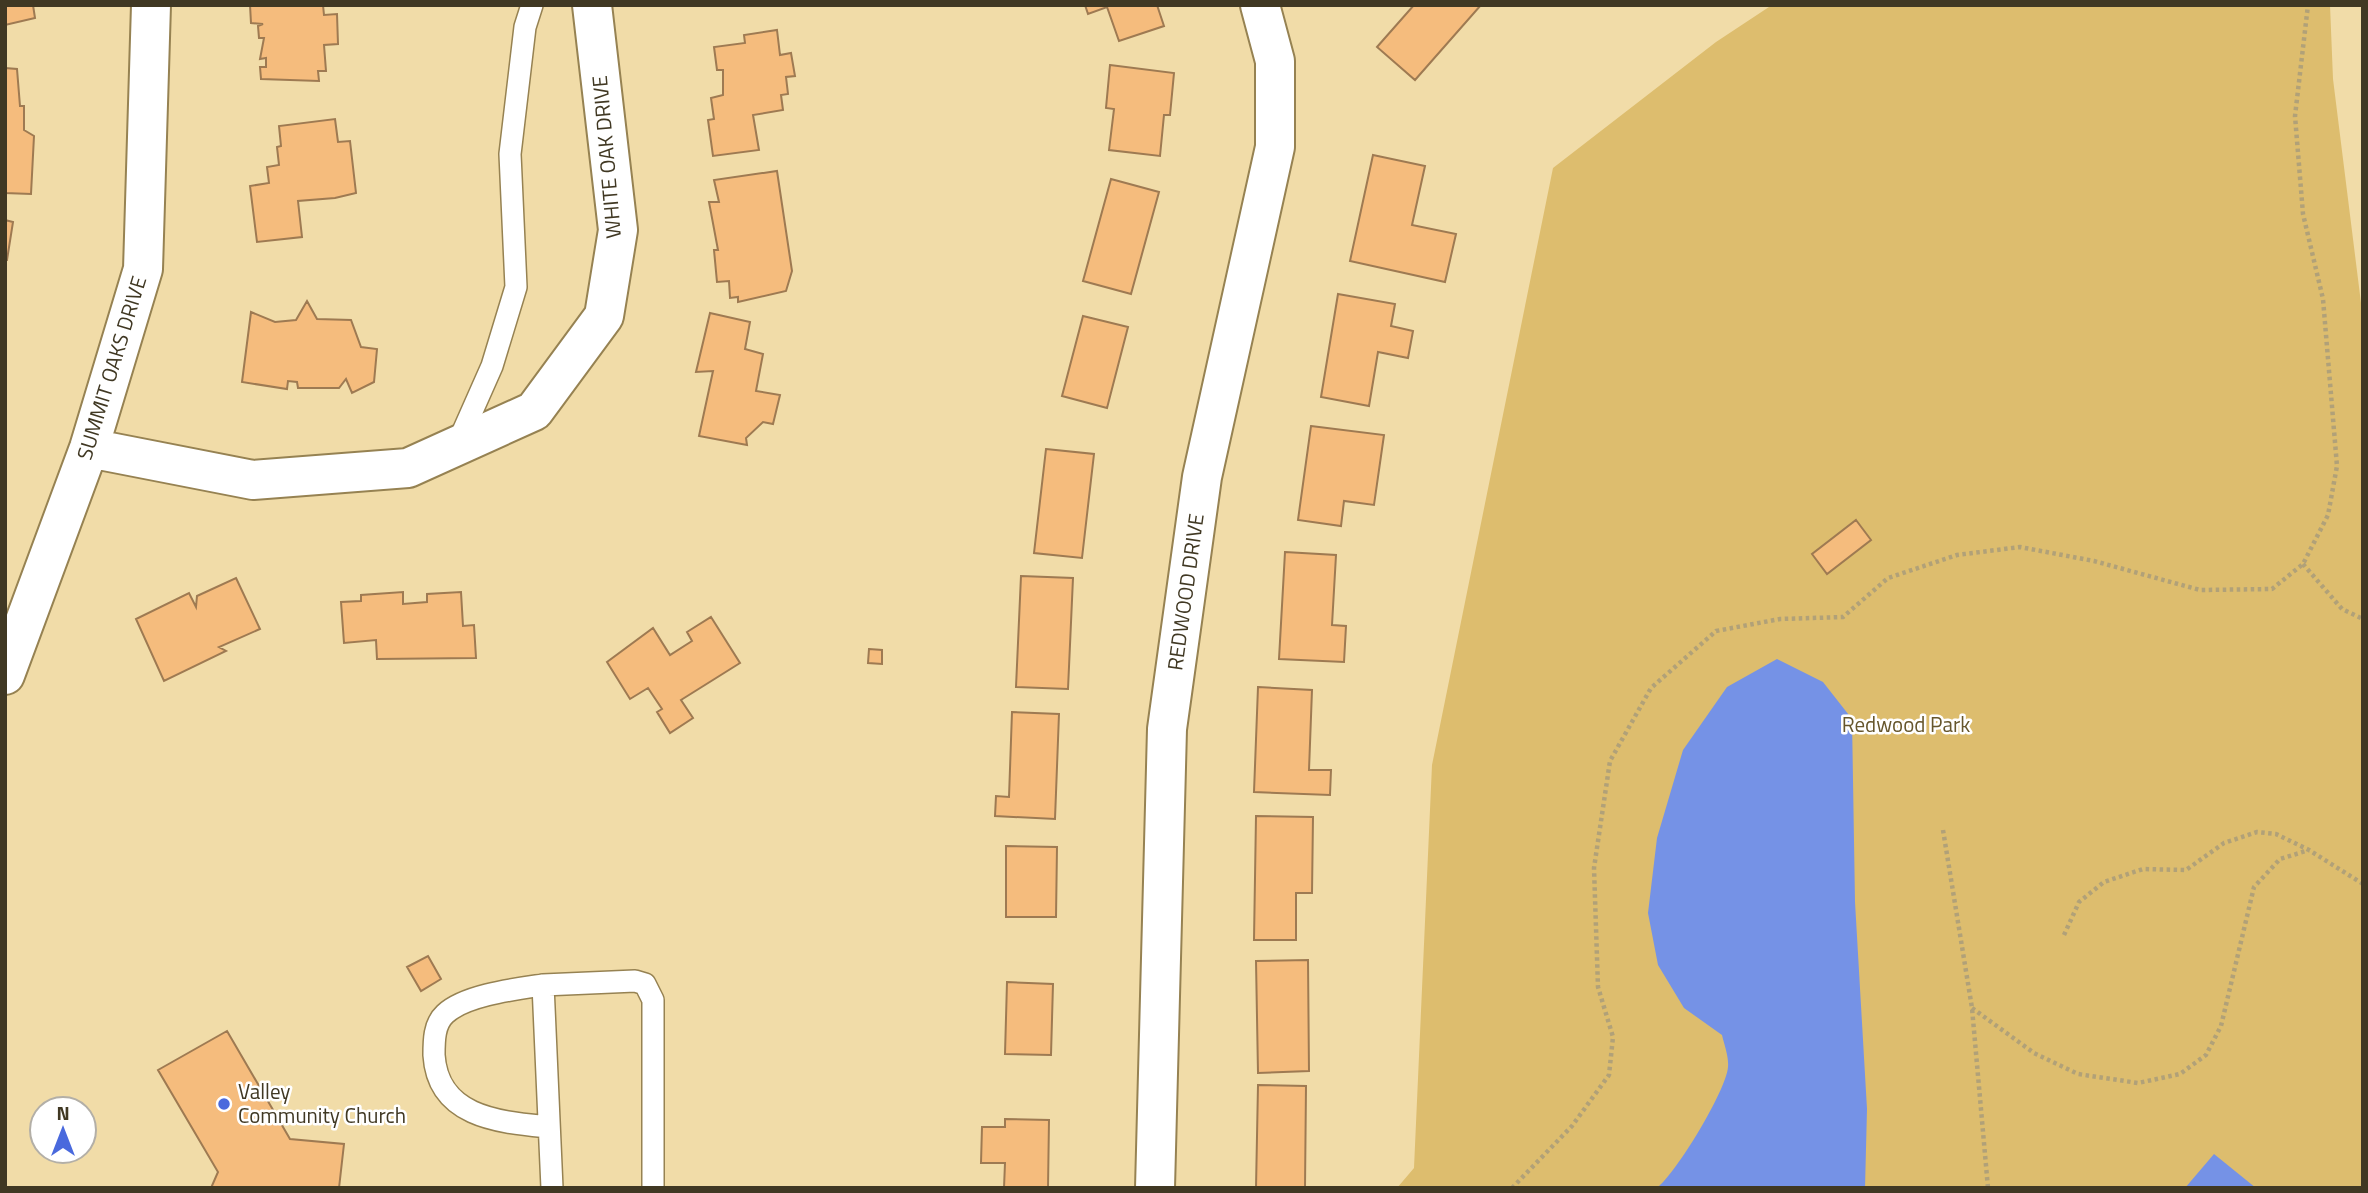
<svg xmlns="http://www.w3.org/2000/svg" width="2368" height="1193" font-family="'Titillium Web',sans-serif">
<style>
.green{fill:#ddbd6e}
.water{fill:#7592e6}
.building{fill:#f5bc7d;stroke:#9e7a52;stroke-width:2}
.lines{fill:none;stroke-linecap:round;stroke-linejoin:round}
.lane-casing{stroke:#968252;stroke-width:24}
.street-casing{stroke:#968252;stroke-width:42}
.path{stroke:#b1a178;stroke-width:4.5;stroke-dasharray:3.5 3.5;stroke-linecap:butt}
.lane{stroke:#fff;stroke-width:21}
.street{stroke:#fff;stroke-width:38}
.poi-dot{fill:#4969dd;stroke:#fff;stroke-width:2.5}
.labels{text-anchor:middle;stroke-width:5;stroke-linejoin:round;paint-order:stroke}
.street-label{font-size:21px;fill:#403823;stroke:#fff}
.park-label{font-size:21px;fill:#66562c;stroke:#fff}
.poi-label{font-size:21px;fill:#403823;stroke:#fff;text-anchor:start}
</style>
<rect width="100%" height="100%" fill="#f1dca8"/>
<path class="green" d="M1772,5H2330L2333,79L2363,319V1188H1397L1414,1168L1432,765L1553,168L1716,42Z"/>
<path class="water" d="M1777,659L1823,682L1852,719L1855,902L1867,1109L1865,1188H1657C1677,1172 1726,1091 1728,1067C1729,1057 1724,1044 1722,1035L1684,1008L1658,965L1648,913L1657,838L1683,750L1727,687Z
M2214,1154L2256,1188H2185Z"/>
<path class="building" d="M5,5H33L35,18L5,25Z
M250,5H323L324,15L337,14L338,44L324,45L326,71H318L319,81L261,79L260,67H266V58L260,59L264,38H259L258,26L263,24L251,23Z
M1085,5H1157L1164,26L1119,41L1107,7L1088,14Z
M1414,5H1481L1415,80L1377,47Z
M777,30L780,55L791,53L795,76L786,77L788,94L781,95L783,110L753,115L759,150L713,156L708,120L714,119L711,98L723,95V70H717L714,47L745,43L744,35Z
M1110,65L1174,73L1170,115H1164L1160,156L1109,150L1114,109L1106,108Z
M5,68L17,69L20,106H24V130L34,136L31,194L5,193Z
M335,119L338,142L350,141L356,193L335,198L298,201L302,237L257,242L250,186L269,183L267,167L279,165L277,147L281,146L279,126Z
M1373,155L1425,166L1412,225L1456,234L1445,282L1350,261Z
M777,171L792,271L786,291L738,302V297L730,298L729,281L717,282L714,250H718L709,202H719L714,180Z
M1111,179L1159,192L1131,294L1083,281Z
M5,220L13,222L7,260H5Z
M1338,294L1395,304L1391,326L1413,331L1408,358L1378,352L1369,406L1321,397Z
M307,301L317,319L351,320L361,347L377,349L374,382L352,393L346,379L339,388H298L297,382L288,381L287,389L242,382L251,312L275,322L296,320Z
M710,313L750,322L745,349L763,354L756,391L780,395L773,424L763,422L746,438L747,445L699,436L713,371L696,372Z
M1083,316L1128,327L1107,408L1062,396Z
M1311,426L1384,435L1374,505L1344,501L1341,526L1298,520Z
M1046,449L1094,454L1082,558L1034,553Z
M1856,520L1871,540L1827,574L1812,554Z
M1285,552L1336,555L1332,625L1346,626L1344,662L1279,659Z
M1021,576L1073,578L1068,689L1016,687Z
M236,578L260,629L219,647L226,651L164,681L136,619L189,593L196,607L197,596Z
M403,592V604L427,602V594L461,592L463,626L474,625L476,658L377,659L376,640L344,643L341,602L361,601V595Z
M711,617L740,663L681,700L693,718L670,733L657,712L662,709L648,688L630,699L607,662L653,628L670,655L692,641L687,632Z
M869,649L882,650V664L868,663Z
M1258,687L1312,690L1309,770H1331L1330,795L1254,792Z
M1012,712L1059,714L1055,819L995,816L996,796L1009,797Z
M1256,816L1313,817L1312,893H1296V940H1254Z
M1006,846L1057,847L1056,917H1006Z
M428,956L441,979L421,991L407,967Z
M1308,960L1309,1071L1258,1073L1256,961Z
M1007,982L1053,984L1051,1055L1005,1054Z
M227,1031L290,1139L344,1144L339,1188H211L218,1172L158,1070Z
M1258,1085L1306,1086L1305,1188H1256Z
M1005,1119L1049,1120L1048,1188H1004L1005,1163H981L982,1127H1005Z"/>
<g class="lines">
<defs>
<path id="lane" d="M457,445L492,366L516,287L510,154L525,27L532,5
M543,985C516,989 465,995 445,1014C434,1024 434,1041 434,1055C438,1118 500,1122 549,1127
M552,1188L543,985L635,981L645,984L653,1000V1188"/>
<path id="street" d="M89,448L253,480L408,468L534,411L604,316L618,230L592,5
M5,675L89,448L143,269L151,5
M1155,1188L1167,729L1202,477L1275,147V61L1260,5"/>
</defs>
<use href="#lane" class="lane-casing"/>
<use href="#street" class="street-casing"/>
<path class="path" d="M2303,564L2342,609L2363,619
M1943,830L1972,1008L1988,1188
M2064,935L2079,902L2104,882L2143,869L2186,870L2224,843L2257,832L2276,834L2309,850L2363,884
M1972,1008L2034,1053L2078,1074L2138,1083L2180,1074L2206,1055L2221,1026L2254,887L2280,859L2309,850
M1512,1188L1572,1126L1609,1075L1613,1037L1598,987L1594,868L1610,761L1651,688L1716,631L1780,619L1843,617L1888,578L1957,555L2020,547L2094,561L2200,590L2272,589L2303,564L2328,515L2337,466L2323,299L2303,214L2295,116L2308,5"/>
<use href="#lane" class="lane"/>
<use href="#street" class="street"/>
</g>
<circle class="poi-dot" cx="224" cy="1104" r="7"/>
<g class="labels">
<g class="street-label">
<text transform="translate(607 157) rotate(-95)" y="7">WHITE OAK DRIVE</text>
<text transform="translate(112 368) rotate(-73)" y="7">SUMMIT OAKS DRIVE</text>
<text transform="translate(1186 592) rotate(-82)" y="7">REDWOOD DRIVE</text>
</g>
<g class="park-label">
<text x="1906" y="732">Redwood Park</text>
</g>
<g class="poi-label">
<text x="238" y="1099">Valley<tspan x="238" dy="24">Community Church</tspan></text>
</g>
</g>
<rect width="2368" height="1193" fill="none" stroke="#403823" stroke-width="14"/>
<g transform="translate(63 1130)"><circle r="33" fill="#ffffff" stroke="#b3afa7" stroke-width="2"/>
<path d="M0-5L12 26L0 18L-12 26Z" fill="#4969dd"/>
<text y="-10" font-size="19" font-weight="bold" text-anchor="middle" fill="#403823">N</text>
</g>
</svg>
